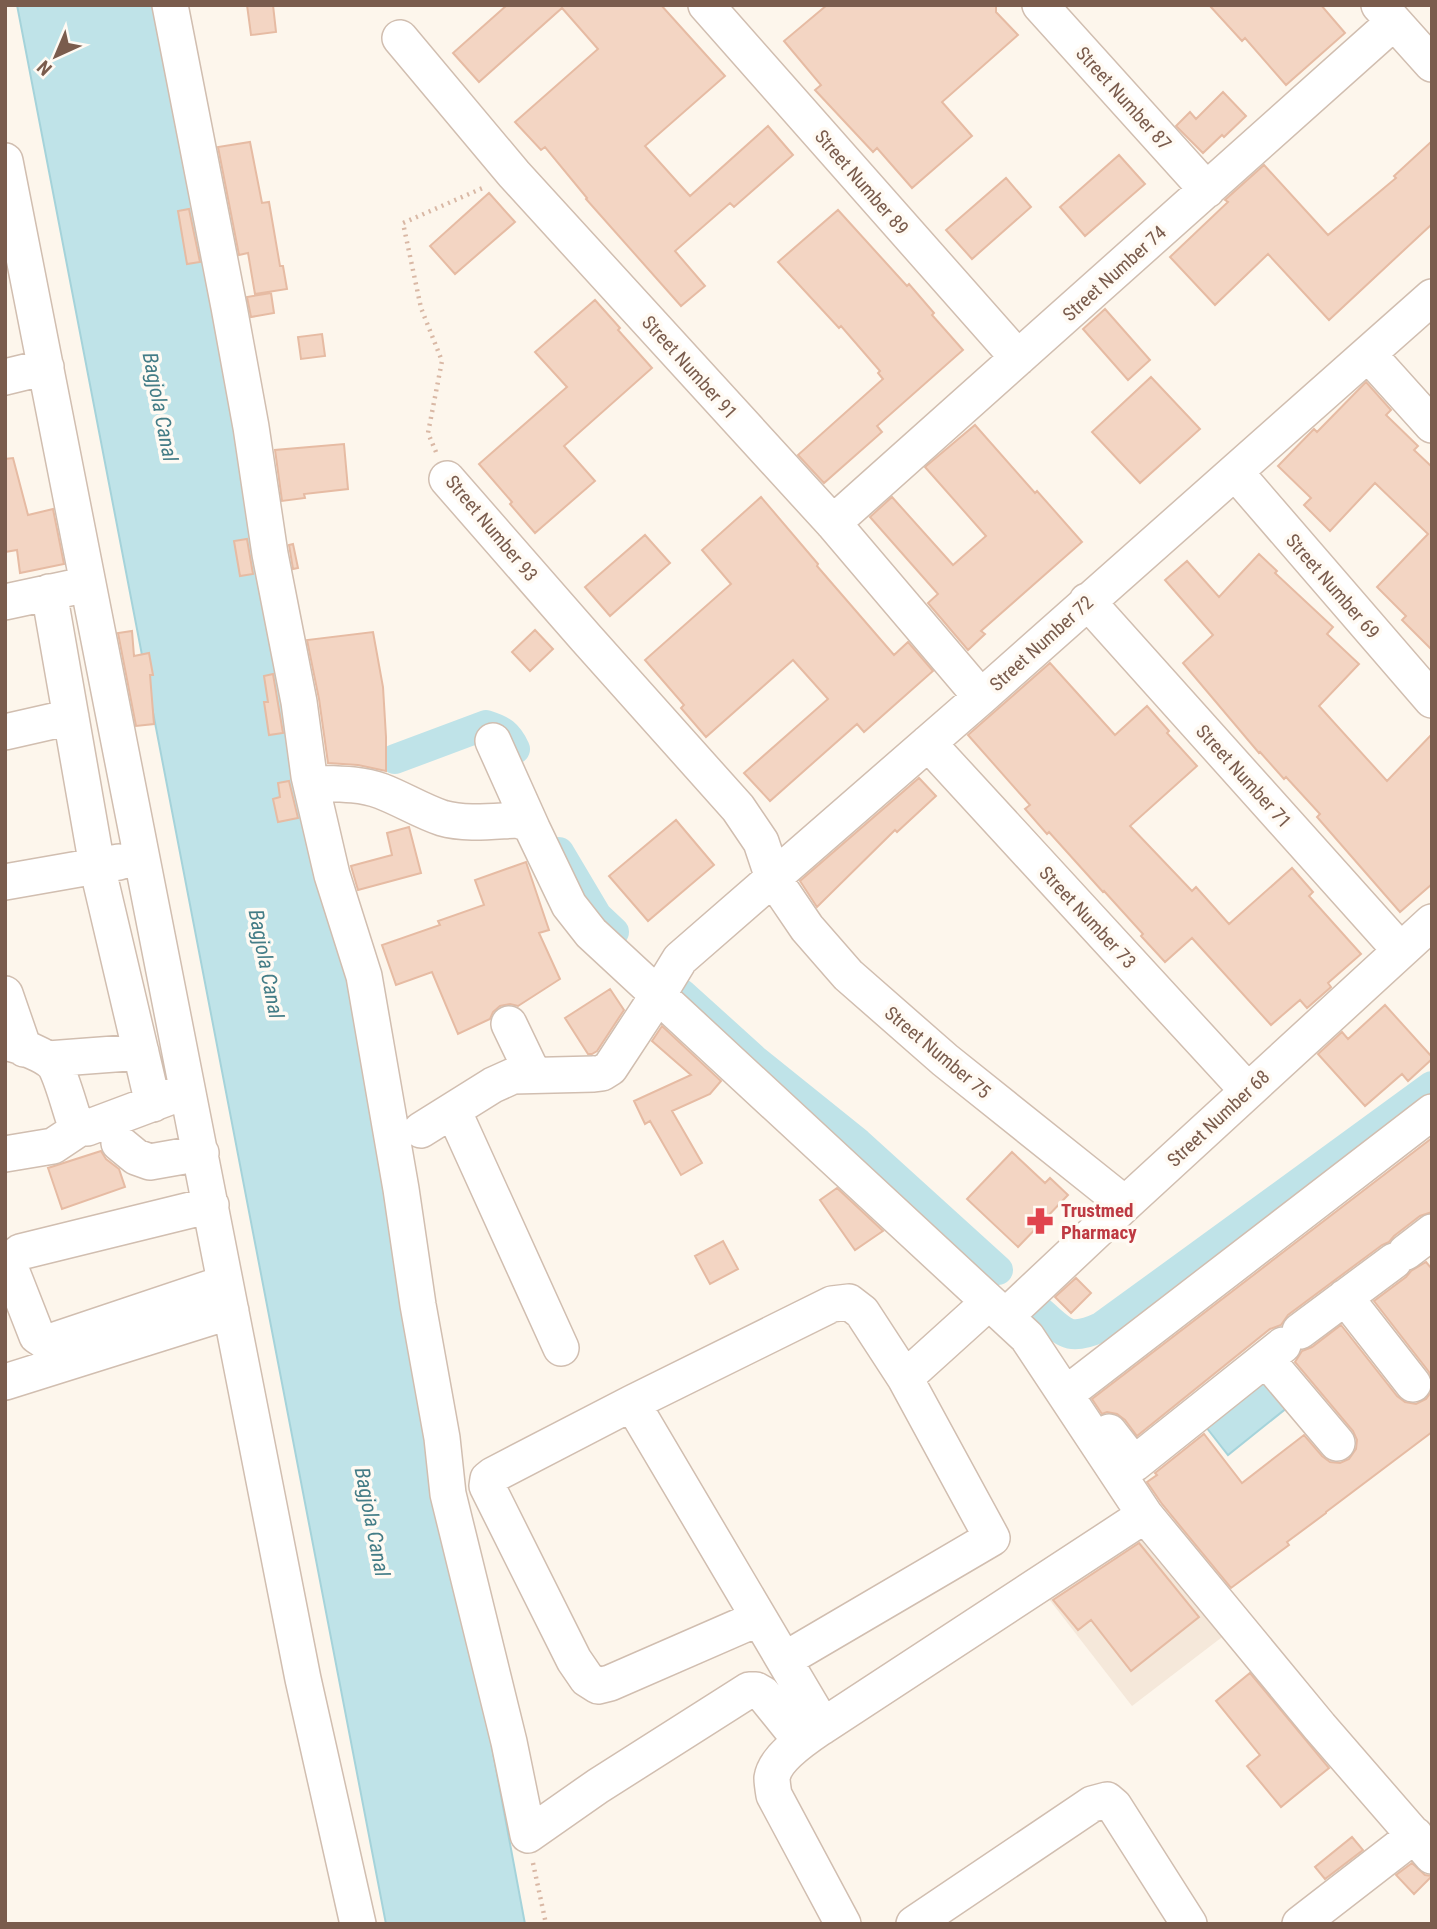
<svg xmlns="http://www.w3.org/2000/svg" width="1437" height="1929" font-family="'Roboto Condensed',sans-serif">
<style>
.residential{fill:#f5e8da}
.water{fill:#bfe3e8;stroke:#a5d3da;stroke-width:2}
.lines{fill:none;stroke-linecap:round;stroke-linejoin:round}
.canal{stroke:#bfe3e8;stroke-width:30}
.building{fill:#f3d5c3;stroke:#e6bba3;stroke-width:2}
.minor-casing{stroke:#d1beb0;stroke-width:38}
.path{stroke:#d9b8a5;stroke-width:4.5;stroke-dasharray:2 5;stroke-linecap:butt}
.minor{stroke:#fff;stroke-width:35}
.labels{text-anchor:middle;stroke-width:7;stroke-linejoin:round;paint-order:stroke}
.street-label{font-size:19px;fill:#7a5c4d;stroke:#fffaf3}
.health-label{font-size:19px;font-weight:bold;fill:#be3a42;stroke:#fffaf3;text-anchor:start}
.water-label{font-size:21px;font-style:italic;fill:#437c86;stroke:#fffaf3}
</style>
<rect width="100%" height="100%" fill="#fdf6ec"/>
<path class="residential" d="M1141,1524L1230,1631L1132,1706L1045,1594Z"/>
<path class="water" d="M17,5H167L525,1924H386Z
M1270,1375L1293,1403L1228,1455L1206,1427Z"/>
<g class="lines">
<path class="canal" d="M395,759L486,725C502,730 508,734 515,749
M559,852L597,916L614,932
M682,994L756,1061L858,1143L998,1270
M1037,1309C1064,1331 1066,1343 1101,1327L1432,1086"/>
</g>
<path class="building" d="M247,5H273L276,32L251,35Z
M507,5H661L725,76L645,146L690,196L768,126L793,155L734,207L730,203L675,251L705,286L681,306L586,199L587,198L545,147L541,150L515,122L598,49L562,8L479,82L453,53Z
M827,5H996V12L1018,35L942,102L972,136L912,188L877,148L873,152L815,90L821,85L784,41Z
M1209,5H1321L1345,33L1286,85L1245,38L1242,41Z
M1223,92L1246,116L1224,137L1222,135L1203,153L1176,126L1190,112L1196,119Z
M1432,141V224L1329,320L1268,254L1215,305L1170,257L1228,202L1225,200L1264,165L1328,235L1396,178L1394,176Z
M250,142L262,203L269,202L280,266H283L287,289L255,294L248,253L239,255L218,147Z
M1119,155L1145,184L1085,236L1060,207Z
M1006,178L1031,207L972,259L946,230Z
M489,193L515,222L455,274L430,246Z
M189,209L200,262L187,264L178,211Z
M838,210L907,286L909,284L934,313L932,315L963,350L877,426L882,432L824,483L798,455L883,379L878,373L880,371L841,326L839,328L778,262Z
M271,293L274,313L251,317L247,297Z
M595,300L620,328L618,330L652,368L564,446L595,481L535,533L510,504L512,502L479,464L567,387L535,352Z
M1105,309L1150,360L1128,380L1083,329Z
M322,334L325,356L301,359L298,337Z
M1151,377L1200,429L1140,483L1092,432Z
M1366,382L1391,410L1386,415L1418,446L1414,450L1432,467V650L1402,620L1406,616L1377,587L1428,534L1375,483L1330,531L1304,505L1311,498L1278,466L1314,429L1317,432Z
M975,425L1035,493L1037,491L1082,542L981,631L985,634L968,650L928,603L938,594L870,517L892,497L953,565L986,536L925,467Z
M344,444L348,489L304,494L305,498L282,501L275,450Z
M13,458L28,515L53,509L64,564L20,573L17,550L5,552V459Z
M761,497L818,564L817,566L894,655L908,642L933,671L864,732L857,724L770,801L744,773L828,699L793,660L706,737L681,708L684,705L645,660L731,584L702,550Z
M645,535L670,563L610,616L585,587Z
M247,539L253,574L240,576L234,541Z
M293,544L298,568L293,569L289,545Z
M1259,554L1277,571L1275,573L1333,627L1327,634L1359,664L1319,706L1387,781L1432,734V884L1400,912L1317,817L1320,814L1286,777L1284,779L1260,752L1259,753L1183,663L1213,635L1165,580L1187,561L1219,597Z
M535,630L553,649L530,671L512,652Z
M132,631L134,656L149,653L153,675H150L154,724L136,726L118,633Z
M373,632L383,687L386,737V771L358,765L328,763L319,699L307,640Z
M1050,663L1115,735L1147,706L1169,731L1167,733L1197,766L1130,826L1192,891L1196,887L1229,924L1292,868L1313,892L1309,896L1361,954L1328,983L1331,987L1307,1008L1300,1000L1271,1025L1192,938L1165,962L1141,936L1143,934L1104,891L1103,892L1049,832L1047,834L1025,809L1030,805L968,735Z
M273,674L283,733L269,735L264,702H268L264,676Z
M919,778L936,796L897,832L895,830L817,907L800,881Z
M289,781L298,818L278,822L273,799L280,797L278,783Z
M676,820L714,865L648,921L609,876Z
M409,827L421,873L358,890L351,866L392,855L387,833Z
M526,862L549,930L539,933L560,979L518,1006L510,1004L500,1006L493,1012L490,1019L458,1034L432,972L396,985L382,945L440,925L438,921L484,905L475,880Z
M610,989L624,1010L597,1051L592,1054H588L565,1018Z
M1385,1005L1432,1057V1059L1408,1081L1402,1074L1365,1106L1318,1054L1342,1032L1348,1039Z
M662,1026L721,1081L710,1094L672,1111L702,1163L681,1175L650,1121L645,1124L634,1101L691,1075L652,1041Z
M1432,1138V1212L1420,1216L1394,1236L1389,1242L1382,1245L1288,1315L1281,1325L1270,1329L1137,1436L1125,1420L1117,1414L1107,1412L1102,1414L1092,1399Z
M101,1151L106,1159L119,1169L125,1187L62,1209L48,1168Z
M1012,1152L1045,1183L1050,1178L1068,1195L1018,1247L967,1199Z
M837,1188L883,1231L855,1250L820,1200Z
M723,1241L738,1269L710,1284L695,1256Z
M1426,1262L1432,1269V1378L1429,1372L1374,1301L1406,1277L1411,1271Z
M1076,1278L1091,1293L1071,1313L1055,1297Z
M1341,1325L1397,1396L1405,1402L1416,1404L1426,1399L1432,1391V1432L1326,1512V1513L1287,1542L1289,1545L1231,1588L1162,1504L1147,1482L1157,1475L1155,1473L1204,1434L1242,1483L1304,1435L1322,1456L1330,1462L1340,1463L1349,1459L1356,1449L1357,1440L1353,1431L1295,1362L1302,1351L1312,1347Z
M1139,1543L1199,1617L1131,1671L1091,1620L1078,1630L1053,1600Z
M1250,1673L1329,1768L1281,1807L1247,1766L1260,1755L1216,1701Z
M1352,1837L1363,1850L1325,1879L1315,1867Z
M1412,1863L1425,1875L1432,1876L1414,1894L1396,1875Z"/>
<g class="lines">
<defs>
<path id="minor" d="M170,5L229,307L251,427L270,554L299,702L309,776L332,875L364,976L401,1189L418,1305L442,1438L448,1494L509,1742L528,1835L598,1786L749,1690H756L763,1694L801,1741
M706,5L1018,358
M1040,5L1207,190
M1379,5L1432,64
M400,38L514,174L833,523L981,697
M5,161L303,1679L358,1924
M1368,354L1432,425
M5,377L46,367
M1235,472L1432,700
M447,479L586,638L738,808L761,842L773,878L807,928L848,975L945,1060L1125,1204
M833,523L1394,22
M49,592L97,866L153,1104
M1087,601L1400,950
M5,602L70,588
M5,732L71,717
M493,741L532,828
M928,743L1248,1091
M311,783C334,784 359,783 381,791C402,799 421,811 442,818C466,825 494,821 518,820L526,823L532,828L569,905L591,933L1027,1337L1145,1515L1320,1727L1432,1856
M5,882L119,862
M5,994L24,1049
M509,1024L533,1074
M5,1042C18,1045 47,1055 55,1066C62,1078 70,1109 75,1123L80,1128H87L175,1095
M48,1059L141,1052
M421,1130L453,1110
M119,1143L136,1157L150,1162L201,1153
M5,1154L53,1146L80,1128
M211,1205L20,1252L13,1259L10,1267L37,1336L43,1340L52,1341L225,1283
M1406,1252L1432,1232
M1345,1297L1413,1384
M1006,1316L1125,1204L1432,922
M1300,1331L1394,1261
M561,1348L453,1110L493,1085L513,1076L594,1074L602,1073L610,1068L658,995L680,959L981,697L1432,297
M1266,1359L1337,1443
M905,1378L989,1302
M5,1382L231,1311
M1075,1387L1432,1112
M632,1403L823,1726
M1109,1432L1134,1464L1283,1345
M759,1618L610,1683L598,1686L587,1679L574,1660L487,1486L488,1479L493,1475L632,1403L832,1304L849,1302L862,1312L905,1378L992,1538L784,1660
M843,1924L774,1795C773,1789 772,1783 772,1778C775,1757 807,1737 823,1726L1145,1515
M914,1924L1092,1804L1107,1800L1114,1806L1189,1924
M1300,1924L1415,1835"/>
</defs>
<use href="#minor" class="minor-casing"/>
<path class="path" d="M436,452L428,433L442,361L421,308L403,223L485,187
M533,1863L546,1924"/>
<use href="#minor" class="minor"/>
</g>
<defs>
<symbol id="pharmacy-bare" viewBox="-9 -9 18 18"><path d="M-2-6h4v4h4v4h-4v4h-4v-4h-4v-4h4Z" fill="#e0444e" stroke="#fffaf3" stroke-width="2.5" paint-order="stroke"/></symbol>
</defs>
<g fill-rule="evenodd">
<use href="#pharmacy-bare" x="1021" y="1202" width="38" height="38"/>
</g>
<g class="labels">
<g class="street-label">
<text transform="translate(1124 98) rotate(48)" y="7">Street Number 87</text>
<text transform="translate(862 182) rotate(49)" y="7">Street Number 89</text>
<text transform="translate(1114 273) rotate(-42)" y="7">Street Number 74</text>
<text transform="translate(690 367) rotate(48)" y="7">Street Number 91</text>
<text transform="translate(492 528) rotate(50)" y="7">Street Number 93</text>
<text transform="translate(1333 586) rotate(49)" y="7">Street Number 69</text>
<text transform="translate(1041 643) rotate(-42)" y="7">Street Number 72</text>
<text transform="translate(1244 776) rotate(48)" y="7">Street Number 71</text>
<text transform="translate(1088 917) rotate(47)" y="7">Street Number 73</text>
<text transform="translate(938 1052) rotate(40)" y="7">Street Number 75</text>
<text transform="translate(1218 1118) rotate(-43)" y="7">Street Number 68</text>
</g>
<g class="health-label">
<text x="1061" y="1217">Trustmed<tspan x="1061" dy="22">Pharmacy</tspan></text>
</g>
<g class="water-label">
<text transform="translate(160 407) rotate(79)" y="7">Bagjola Canal</text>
<text transform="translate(266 964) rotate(79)" y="7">Bagjola Canal</text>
<text transform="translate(372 1522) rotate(79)" y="7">Bagjola Canal</text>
</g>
</g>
<rect width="1437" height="1929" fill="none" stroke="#7a5c4d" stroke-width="14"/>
<g transform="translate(56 56) rotate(224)" stroke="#fffaf3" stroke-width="5" paint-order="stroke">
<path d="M0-5L12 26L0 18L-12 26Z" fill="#7a5c4d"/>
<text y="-10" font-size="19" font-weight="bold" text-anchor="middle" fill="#7a5c4d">N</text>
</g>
</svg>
